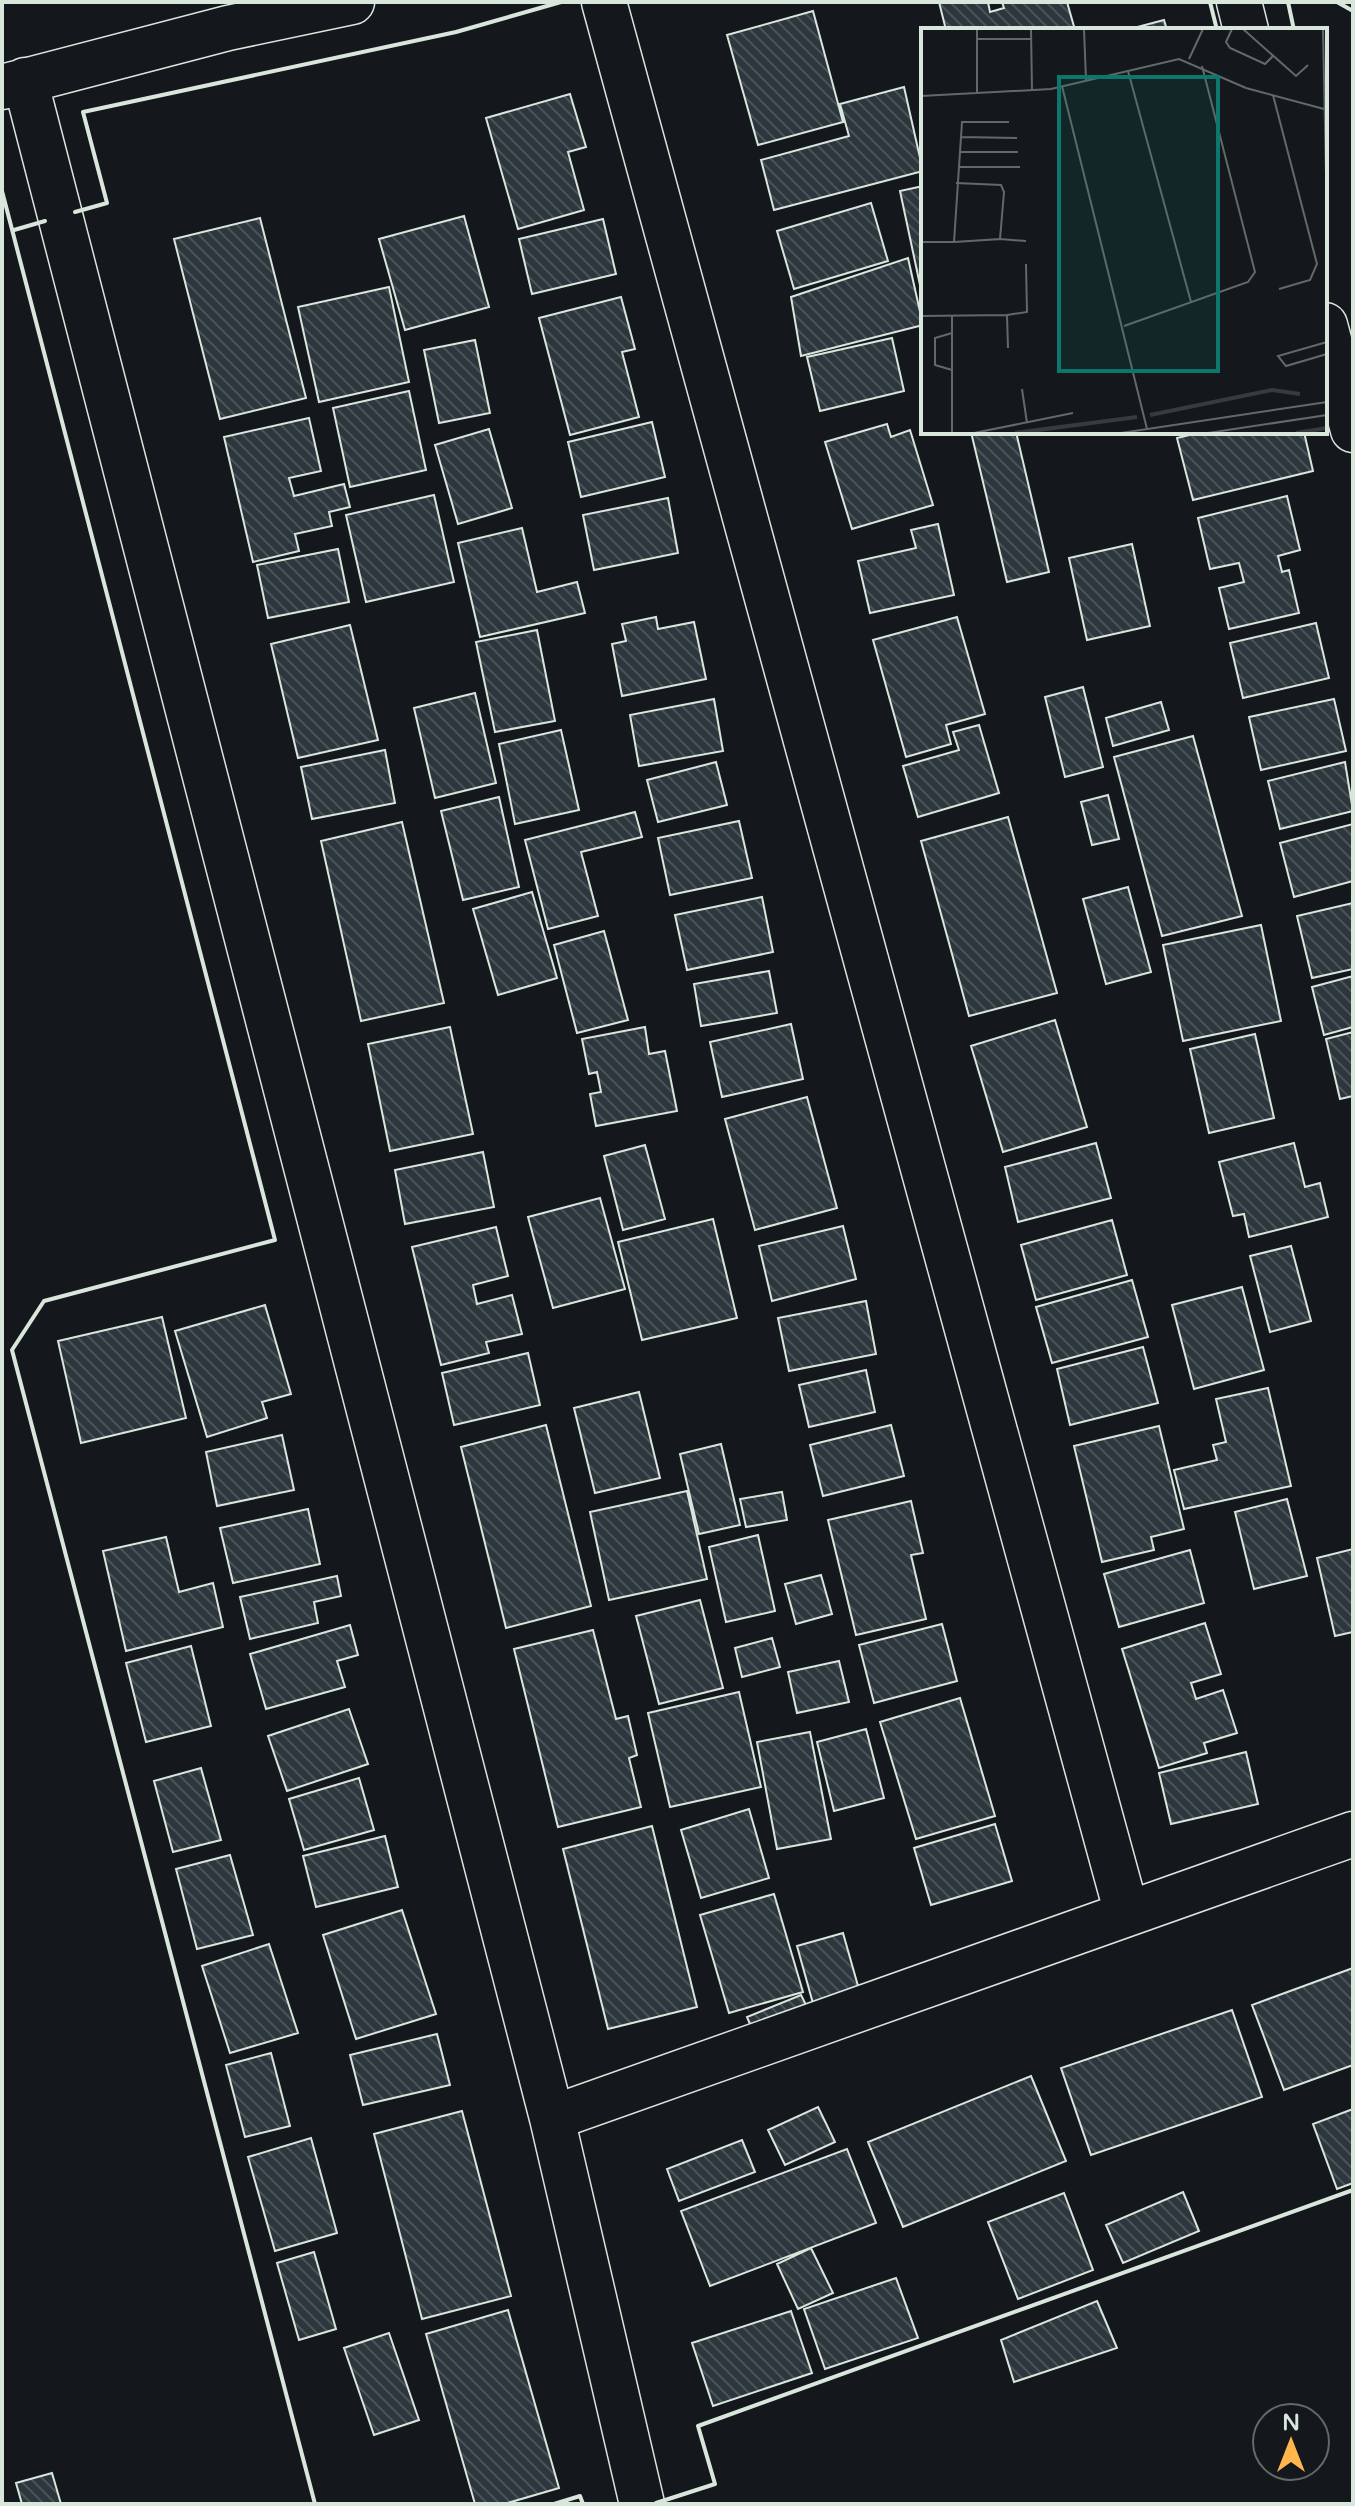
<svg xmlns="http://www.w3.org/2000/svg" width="1355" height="2506" font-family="'Varela Round',sans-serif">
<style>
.building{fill:url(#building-back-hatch);stroke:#d8e6dc;stroke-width:2}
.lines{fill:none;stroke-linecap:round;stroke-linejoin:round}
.minor-casing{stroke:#d8e6dc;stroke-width:47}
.minor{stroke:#14181c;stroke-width:44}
.wall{stroke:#d8e6dc;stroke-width:4}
.inset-river{fill:none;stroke:#363b3e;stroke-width:4}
.inset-road{fill:none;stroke:#626a69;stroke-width:2}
.view{fill:#0f766e;fill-opacity:0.15;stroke:#0f766e;stroke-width:4}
.inset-edge{fill:none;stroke:#d8e6dc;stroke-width:4}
</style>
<defs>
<pattern id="building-back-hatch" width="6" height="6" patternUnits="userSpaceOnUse" patternTransform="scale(2)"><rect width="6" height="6" fill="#2c363c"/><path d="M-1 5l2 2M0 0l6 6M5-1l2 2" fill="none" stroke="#4a5358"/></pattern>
</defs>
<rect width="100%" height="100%" fill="#14181c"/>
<path class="building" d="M939,2H988L990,12L1004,8L1002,2H1067L1075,30H946Z
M813,11L843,122L758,145L727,35Z
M1164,20L1167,30H1126Z
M904,87L923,171L774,210L761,160L849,136L840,104Z
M570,94L586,147L568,152L584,210L518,229L486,118Z
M923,186V285H920L900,191Z
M871,203L888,261L794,289L777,231Z
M464,216L489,307L405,330L379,239Z
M260,218L306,398L220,419L174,239Z
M603,219L616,274L532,294L519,239Z
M908,258L923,325L801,356L791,297Z
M389,287L409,382L319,402L298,307Z
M621,297L635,349L622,352L639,417L570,435L539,318Z
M892,338L904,391L820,411L807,357Z
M475,340L490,413L439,423L424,350Z
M409,391L426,470L350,487L333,408Z
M309,418L321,471L289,478L294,496L344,484L350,507L329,512L332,526L295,534L299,551L253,562L224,437Z
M652,422L665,477L581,497L568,442Z
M887,424L891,437L910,430L933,505L852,529L825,442Z
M489,429L512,508L458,524L435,445Z
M971,432H1016L1049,572L1007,582Z
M1202,432H1304L1313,471L1193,500L1177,438Z
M434,495L454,582L366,602L346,515Z
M1287,496L1300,550L1278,556L1282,572L1289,570L1299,613L1229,629L1219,588L1244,582L1239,563L1210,569L1198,518Z
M668,498L678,553L594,570L583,515Z
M938,524L954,595L870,613L858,561L916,548L911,530Z
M522,528L537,592L577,582L585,613L480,637L458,543Z
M1132,544L1150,626L1087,640L1069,558Z
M338,549L349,602L268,618L257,565Z
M656,617L658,629L694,622L706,679L622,696L612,644L626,641L622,624Z
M957,617L985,714L946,725L951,744L906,757L873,640Z
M1316,623L1329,678L1243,698L1230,643Z
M350,625L378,740L298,758L271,644Z
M537,630L555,721L495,732L476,642Z
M1083,687L1103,767L1065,777L1045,697Z
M475,693L496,783L435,798L414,708Z
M714,699L723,751L639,766L630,715Z
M1334,699L1346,751L1261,770L1249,717Z
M1161,702L1169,730L1113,746L1106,718Z
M979,725L999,793L918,817L903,766L959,750L953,732Z
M561,730L579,810L515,824L499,744Z
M1193,736L1242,916L1162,936L1114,757Z
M385,750L395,803L312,819L301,767Z
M716,762L727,805L658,822L647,780Z
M1345,762L1353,811L1280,829L1268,781Z
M1108,795L1119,839L1092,845L1081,802Z
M499,797L519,887L463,900L441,811Z
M635,812L642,837L581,852L598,916L548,929L525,840Z
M1008,817L1057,993L969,1016L921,841Z
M739,821L752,878L670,895L658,838Z
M402,822L444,1003L361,1021L321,841Z
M1353,824V881L1294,897L1280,843Z
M1128,887L1151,972L1106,984L1083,899Z
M532,892L557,978L498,995L473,909Z
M762,897L773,952L687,970L675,915Z
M1353,903V969L1312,978L1297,916Z
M1261,925L1281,1021L1183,1041L1163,945Z
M604,931L628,1020L577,1033L554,945Z
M769,971L777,1013L701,1026L694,984Z
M1353,976V1027L1324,1035L1312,987Z
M1055,1020L1087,1127L1003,1152L971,1046Z
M791,1024L803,1079L722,1097L710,1042Z
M450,1027L473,1134L390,1151L368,1044Z
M645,1027L649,1054L665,1051L677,1111L596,1126L590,1094L601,1092L597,1072L589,1074L582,1039Z
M1353,1032V1096L1340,1099L1326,1039Z
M1255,1034L1274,1118L1209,1133L1190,1049Z
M807,1097L837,1208L755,1230L725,1119Z
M1096,1143L1111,1198L1018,1222L1005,1167Z
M1294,1143L1305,1187L1320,1183L1328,1217L1249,1237L1244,1214L1233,1216L1219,1162Z
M645,1145L665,1219L623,1230L604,1156Z
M483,1152L494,1207L405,1224L395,1170Z
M600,1198L625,1289L553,1308L528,1217Z
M713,1219L737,1318L642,1340L618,1242Z
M1112,1220L1127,1275L1036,1300L1021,1245Z
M843,1226L856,1279L772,1301L759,1246Z
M496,1227L508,1276L473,1285L477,1304L512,1295L522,1334L486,1342L489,1353L441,1365L412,1247Z
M1291,1246L1311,1321L1270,1332L1250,1256Z
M1132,1280L1148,1337L1052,1363L1036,1307Z
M1242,1287L1264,1370L1194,1389L1172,1305Z
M866,1301L876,1354L789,1371L778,1318Z
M265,1305L291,1394L262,1402L267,1418L207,1437L175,1331Z
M162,1317L186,1418L81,1443L58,1341Z
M1143,1347L1158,1403L1070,1425L1057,1369Z
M528,1353L540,1405L454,1425L442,1373Z
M866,1370L875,1412L809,1427L799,1385Z
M1268,1388L1291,1486L1184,1509L1174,1470L1217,1460L1213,1445L1226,1442L1216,1399Z
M639,1392L660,1478L595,1493L574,1408Z
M546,1425L591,1606L506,1628L461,1447Z
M891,1425L904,1476L823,1496L810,1445Z
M1159,1426L1184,1529L1151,1537L1154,1550L1102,1562L1074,1446Z
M282,1435L294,1490L217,1506L206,1452Z
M721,1444L740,1525L699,1534L680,1454Z
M687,1491L707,1579L609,1600L590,1512Z
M782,1492L787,1520L746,1527L740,1499Z
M1287,1499L1307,1576L1254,1589L1235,1512Z
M911,1501L923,1553L911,1555L926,1619L856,1635L828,1520Z
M308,1509L320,1564L233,1583L220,1528Z
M758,1535L775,1611L726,1622L709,1547Z
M166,1537L179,1592L213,1583L223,1627L126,1651L103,1551Z
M1353,1549V1632L1335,1636L1317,1558Z
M1190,1550L1204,1603L1119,1627L1104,1574Z
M821,1575L832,1614L796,1624L785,1584Z
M337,1576L341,1596L314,1602L318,1623L250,1639L240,1597Z
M700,1600L723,1688L659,1704L636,1616Z
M1205,1623L1221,1674L1191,1683L1196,1699L1223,1690L1237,1733L1204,1743L1207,1753L1159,1768L1122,1649Z
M942,1624L957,1681L874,1703L859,1645Z
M350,1625L358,1655L337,1661L345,1687L266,1709L250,1654Z
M593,1630L616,1719L628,1716L637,1755L629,1758L641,1807L558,1827L514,1649Z
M772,1638L780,1667L742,1677L735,1648Z
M191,1646L211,1726L146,1742L126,1663Z
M839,1661L849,1702L797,1713L788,1672Z
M739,1692L761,1787L670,1807L648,1713Z
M960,1698L995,1816L916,1839L880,1722Z
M349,1709L368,1764L287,1791L268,1736Z
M866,1729L884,1798L834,1811L817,1742Z
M810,1732L831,1839L777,1849L757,1742Z
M1246,1752L1258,1804L1171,1824L1159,1773Z
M201,1768L221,1840L173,1852L154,1781Z
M359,1778L374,1830L304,1850L289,1799Z
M749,1809L769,1878L701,1898L681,1830Z
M995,1824L1012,1881L931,1905L914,1848Z
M652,1826L697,2007L608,2029L563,1849Z
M385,1836L398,1887L316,1907L303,1856Z
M230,1855L253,1935L197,1949L176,1869Z
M774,1894L803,1992L729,2013L700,1915Z
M402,1910L436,2014L356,2039L323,1935Z
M843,1933L860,1993L814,2007L797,1946Z
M269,1944L298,2033L230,2053L202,1966Z
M1353,1968V2065L1284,2090L1252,2005Z
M801,1995L812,2017L757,2041L747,2017Z
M1232,2010L1262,2097L1091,2155L1061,2068Z
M437,2034L450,2085L363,2105L350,2055Z
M271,2053L290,2126L245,2137L226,2065Z
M1031,2076L1066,2161L903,2227L868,2142Z
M818,2107L835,2142L785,2165L768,2130Z
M1353,2109V2183L1337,2189L1313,2124Z
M462,2111L511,2296L422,2319L374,2134Z
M311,2138L337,2233L275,2251L248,2157Z
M742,2140L755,2172L679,2201L667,2169Z
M847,2149L876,2223L710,2286L681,2211Z
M1183,2192L1199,2231L1123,2263L1106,2225Z
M1064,2193L1093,2270L1018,2299L988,2222Z
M811,2248L833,2293L798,2309L777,2264Z
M314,2252L336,2329L299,2340L277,2263Z
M896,2278L918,2338L825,2369L804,2309Z
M1097,2301L1117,2348L1014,2382L1001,2340Z
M508,2310L559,2488L504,2504H475L426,2334Z
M791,2311L812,2373L713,2406L692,2343Z
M389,2333L419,2420L374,2435L344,2348Z
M52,2473L61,2504H22L16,2483Z"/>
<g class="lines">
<defs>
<path id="minor" d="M604,2L1127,1914
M1239,2L1246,30
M25,80L552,2118L642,2504
M2,87L228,28L352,2
M1325,325L1353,430
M552,2118L1353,1834"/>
</defs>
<use href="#minor" class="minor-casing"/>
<use href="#minor" class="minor"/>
<path class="wall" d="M1210,2L1217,30
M1288,2L1294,30
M1337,2L1353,11
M2,191L275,1240L44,1301L12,1350L315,2504
M75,212L107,203L83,112L456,32L561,2
M14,230L45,221
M656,2503L715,2484L698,2426L1353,2190
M554,2504L580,2496L583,2504"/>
</g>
<g transform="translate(921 28)">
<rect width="406" height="406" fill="#14181c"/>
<path class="inset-river" d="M229,387L351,362L379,366M94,405L216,389M375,405L406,400"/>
<path class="inset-road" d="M1,1V68M56,1V66M110,1L111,63M163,1L165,52M311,1L305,14L309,20L344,36L352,28M322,1L375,48L387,37M402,1L406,195M56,11H110M268,31L282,1M207,43L270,274M141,58L226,401M352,67L396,236L389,252L358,261M0,68L130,61L258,31L325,60L403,81M40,109L96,110M39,124H97M37,139H99M79,211L105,213M0,214H33L41,94H88M33,214L79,211L83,164L80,157L35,155M86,287L106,284L105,236M0,288L86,287L87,320M203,298L327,254L334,244L281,38M31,305L14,310V337L31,342M406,314L357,328L365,338L406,326M101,361L106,395M31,405V288M53,405L152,385M200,405L406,374M287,405L406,387"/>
<path class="view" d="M138,49H297V343H138Z"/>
<rect width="406" height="406" class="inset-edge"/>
</g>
<rect width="1355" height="2506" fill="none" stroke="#d8e6dc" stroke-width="8"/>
<g transform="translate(1291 2442)"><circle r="38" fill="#14181c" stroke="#626a69" stroke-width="2"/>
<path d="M0-6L14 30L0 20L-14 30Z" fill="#ffb74d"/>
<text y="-12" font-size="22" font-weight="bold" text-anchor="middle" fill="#d8e6dc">N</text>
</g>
</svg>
